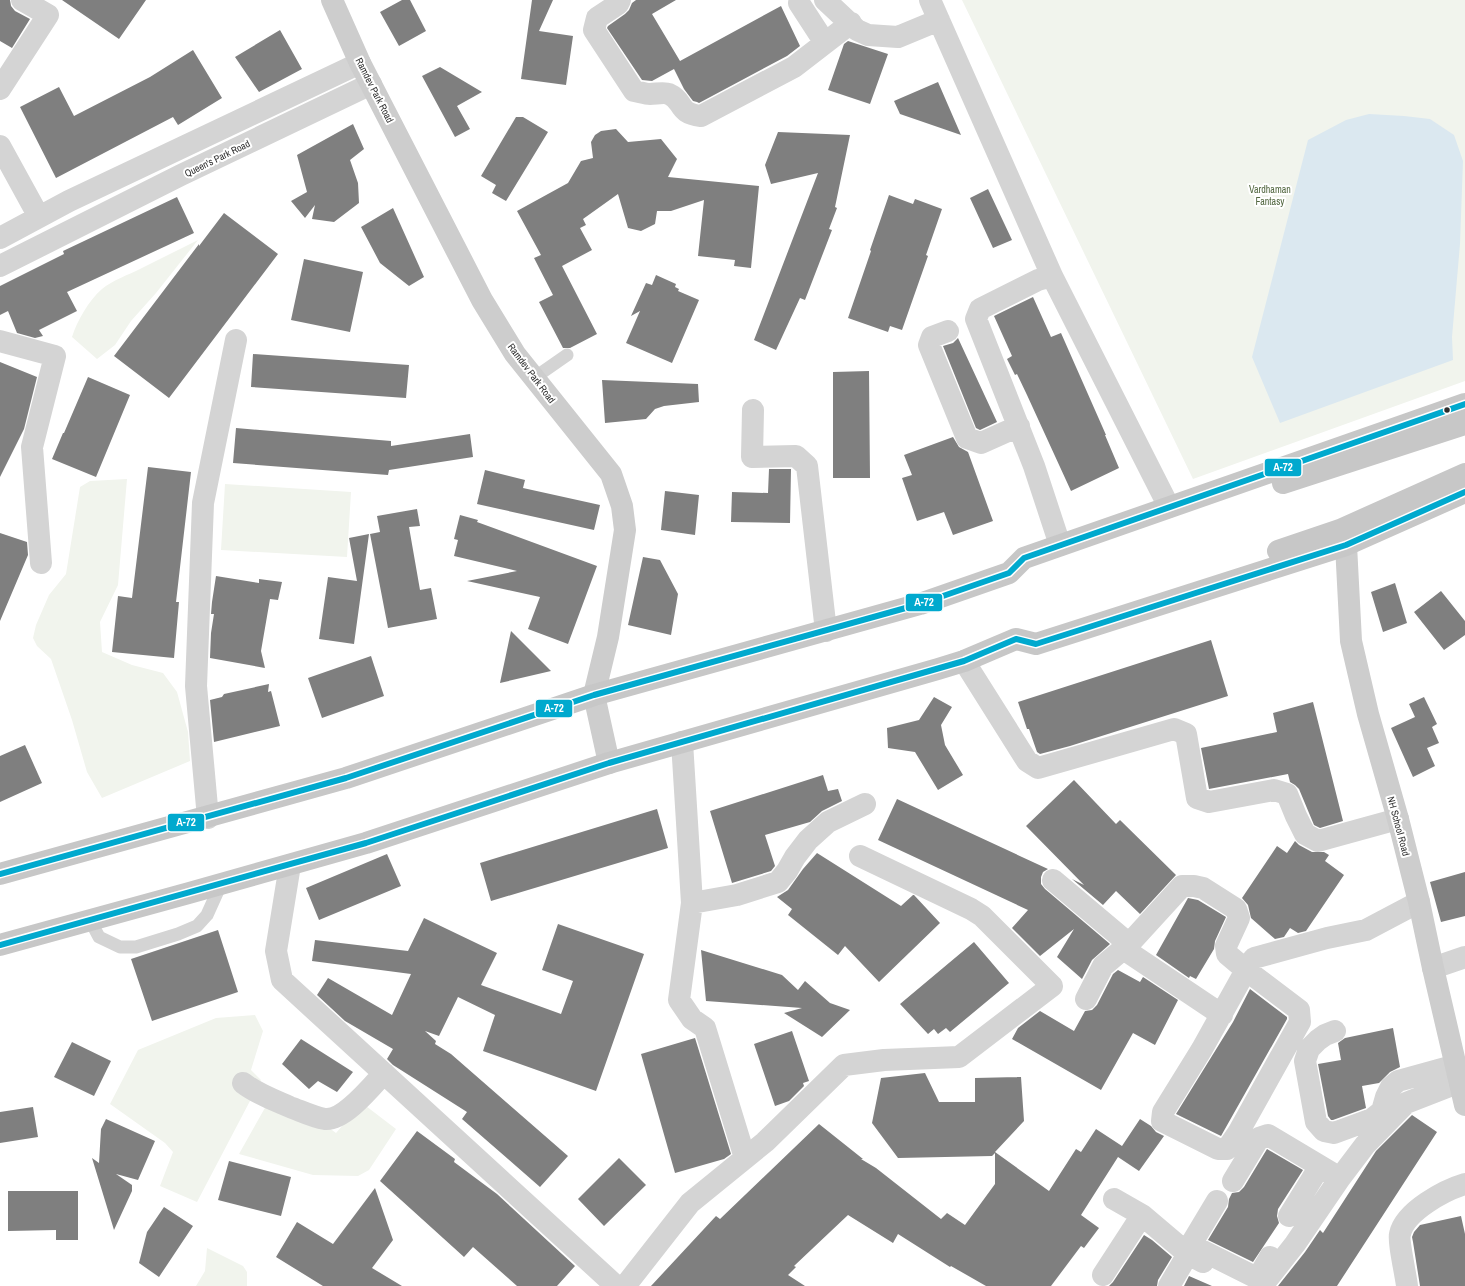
<svg xmlns="http://www.w3.org/2000/svg" width="1465" height="1286" font-family="'Archivo Narrow',sans-serif">
<style>
.green{fill:#f1f4ed}
.water{fill:#dbe8f0}
.building{fill:#7f7f7f}
.lines{fill:none;stroke-linecap:round;stroke-linejoin:round}
.lane{stroke:#d4d4d4;stroke-width:13}
.street{stroke:#d4d4d4;stroke-width:22}
.secondary{stroke:#cdcdcd;stroke-width:22}
.primary{stroke:#c7c7c7;stroke-width:22}
.bus-1-casing{stroke:#fff;stroke-width:9}
.bus-1{stroke:#00a9ce;stroke-width:6}
.bus-dot{fill:#2f2f2f;stroke:#fff;stroke-width:1.5}
.labels{text-anchor:middle;stroke-width:4;stroke-linejoin:round;paint-order:stroke}
.street-label{font-size:10px;fill:#2f2f2f;stroke:#fff}
.park-label{font-size:10px;fill:#526740;stroke:#fff}
.line-badge{stroke:#fff;stroke-width:1.5}
.badge-label{font-size:11px;text-anchor:middle;font-weight:bold;fill:#fff}
</style>
<rect width="100%" height="100%" fill="#fff"/>
<path class="green" d="M962,0H1465V381L1193,479Z
M198,240L156,293L131,321L115,345L97,359L72,337C77,321 89,300 102,289C113,280 128,275 140,269C159,259 179,250 198,240Z
M127,479L118,585L100,622L102,652L132,665L163,673L177,692L188,732L190,761L102,798L87,772L72,720L51,659L37,646L33,638L36,625L49,595L66,574L80,487L90,481Z
M225,484L351,492L347,557L221,550Z
M255,1015L263,1031L251,1070L261,1080L197,1202L160,1186L173,1152L165,1143L110,1104L138,1050L216,1018Z
M362,1103L396,1129L369,1170L358,1176L313,1175L239,1154L266,1106L328,1127L336,1133Z
M207,1248L243,1266L247,1272V1286H196L205,1271Z"/>
<path class="water" d="M1369,114L1404,116L1430,119L1454,135L1463,161L1460,244L1452,337L1453,360L1280,423L1252,357L1308,140L1346,120Z"/>
<path class="building" d="M0,0H10L11,6L15,11L30,19L12,48L0,41Z
M62,0H146L119,39Z
M402,0H410L426,31L399,46L380,12Z
M532,0H553L539,31L573,36L566,85L521,79Z
M636,0H676L652,14L680,61L781,6L800,46L787,56L699,103L697,102L693,101L684,89L674,69L652,81L642,80L607,28L608,26L625,14L629,10L632,3Z
M280,30L302,69L259,92L235,57Z
M848,41L888,54L870,104L828,90L844,44Z
M193,50L222,98L178,125L173,117L56,178L20,107L59,87L74,116L150,77Z
M440,67L482,92L457,106L470,129L455,137L422,76Z
M938,82L961,135L900,114L894,101Z
M516,117H523L548,132L506,201L492,193L496,185L481,176Z
M353,124L364,149L350,160L358,183L359,203L334,222L312,219L315,205L305,218L291,201L307,192L297,155Z
M616,129L628,142L661,139L677,159L668,177L759,186L751,268L734,266L735,260L698,256L704,200L671,211H657L655,224L641,231L628,228L618,194L583,219L586,225L580,228L592,250L562,266L597,334L570,348H563L539,302L553,295L534,258L541,255L517,211L568,183L581,161L593,158L591,142L595,135L601,131Z
M778,132L850,135L835,207L837,208L829,229L832,230L805,300L800,298L776,350L754,340L818,173L771,184L765,165Z
M988,189L1012,240L993,248L970,198Z
M889,195L913,204L915,199L942,209L926,255L928,256L902,330L890,326L888,332L848,318L871,251L870,250Z
M177,197L194,233L67,292L77,311L39,330L43,336L35,338L17,333L8,311L0,315V286L64,254L63,251Z
M393,208L424,277L409,286L380,263L361,227Z
M224,213L278,254L169,398L114,356L199,244V246Z
M304,259L363,272L350,332L291,320Z
M656,275L676,284L675,287L679,289L678,291L699,300L672,363L626,343L640,311L631,316L646,283L652,285Z
M1033,297L1051,337L1061,333L1106,435H1105L1119,468L1071,491L1027,395L1017,374L1015,375L1007,359L1012,356L994,316Z
M958,338L997,422L980,430L976,428L943,346L953,343Z
M253,354L409,365L406,398L251,387Z
M0,362L37,377L24,429L0,477Z
M869,371L870,478H833V372Z
M88,377L130,395L96,477L52,459L63,433H64Z
M602,380L698,384L699,402L664,406L655,409L646,419L605,423Z
M236,428L391,441V446L470,434L473,457L389,470L388,475L233,463Z
M953,437L959,447L968,452L993,521L953,535L944,512L917,521L902,478L912,475L904,455Z
M148,467L191,472L176,602H179L174,658L112,652L118,596L132,598Z
M769,469H791L790,523L731,522L732,492L768,493Z
M485,470L525,480L523,488L600,505L594,530L477,504Z
M665,491L699,495L695,535L661,530Z
M417,509L420,526L409,527L420,590L431,588L437,619L388,628L370,534L380,532L377,516Z
M460,515L478,520L477,522L597,566L568,644L528,629L540,597L467,581L517,571L454,556L458,540L454,539Z
M0,533L27,542L28,555L0,621Z
M369,534L354,644L319,639L328,577L357,581L349,538Z
M643,557L660,560L678,594L671,635L628,625Z
M216,576L259,583V579L282,582L278,600L270,599L261,651L265,668L210,658L211,633L214,614H211L212,602Z
M1395,583L1407,623L1383,632L1371,592Z
M1441,591L1465,621V635L1444,650L1414,612Z
M511,631L551,671L500,683Z
M1211,640L1228,696L1070,746L1040,754L1037,752L1029,729H1027L1018,702Z
M371,656L384,696L322,718L308,678Z
M269,684L268,692L271,691L280,726L214,742L210,700L222,697L224,694Z
M934,697L952,707L941,725L945,745L963,775L938,790L915,752L888,748L887,728L919,720Z
M1424,697L1437,724L1432,727L1439,743L1427,748L1435,766L1413,777L1391,728L1415,717L1409,704Z
M1313,702L1343,821L1320,828L1314,825L1299,789L1295,785L1290,782L1288,774L1209,789L1201,748L1277,732L1273,713Z
M25,745L42,783L0,802V756Z
M823,775L828,791L838,789L842,801L822,811L810,822L765,835L775,866L771,871L732,883L710,811Z
M1074,780L1116,824L1120,820L1176,875L1140,914L1116,891L1103,905L1072,879L1084,885L1026,826Z
M897,799L1048,869L1043,872L1041,877V884L1045,889L1110,944L1092,960L1082,979L1057,957L1074,929L1040,956L1012,928L1028,910L878,840Z
M657,809L668,848L491,901L480,863Z
M1295,841L1299,845L1312,852H1324L1329,855L1325,861L1344,875L1306,931L1298,933L1290,928L1284,937L1275,939L1251,918L1248,905L1242,898L1277,846L1287,853Z
M817,853L901,906L913,895H914L940,923L879,982L845,946L838,955L788,915L792,909L777,897L788,890L803,869Z
M387,854L401,886L319,920L306,888Z
M1465,872V916L1441,922L1430,882Z
M1188,898L1198,900L1226,917L1215,941L1214,949L1196,979L1190,976L1189,978L1156,955Z
M424,918L497,953L481,985L561,1014L573,981L542,970L558,924L644,954L596,1091L483,1051L495,1015L458,997L439,1036L425,1031L436,1041L435,1044L451,1054L568,1156L540,1187L462,1119L467,1112L393,1065L387,1059L393,1049L345,1021L317,995L328,978L392,1015L411,974L312,961L315,940L408,951Z
M218,930L238,992L152,1021L131,959Z
M974,942L1009,983L950,1032L946,1028L938,1034L934,1029L928,1034L900,1004Z
M701,950L782,975L798,990L805,981L830,1003L850,1010L822,1037L784,1013L802,1008L706,1001Z
M1118,970L1140,982L1143,977L1178,1000L1155,1045L1133,1033L1101,1090L1012,1039L1018,1028L1040,1011L1074,1031L1085,1011L1092,1010L1097,1005L1113,974Z
M1250,989L1287,1017V1019L1221,1136L1176,1114L1233,1022Z
M1393,1028L1400,1067L1390,1072L1379,1083L1362,1086L1366,1108L1333,1120H1331L1328,1116L1318,1064L1341,1060L1338,1043L1345,1038Z
M792,1031L809,1081L803,1083L804,1086L789,1101L775,1106L754,1044Z
M695,1038L731,1154L724,1159L675,1173L641,1054Z
M301,1039L353,1072L337,1092L318,1081L309,1089L282,1064Z
M72,1042L111,1061L94,1096L54,1077Z
M925,1073L939,1102H975V1078L1021,1077L1024,1121L995,1152L1049,1191L1076,1149L1081,1152L1096,1129L1122,1146L1140,1119L1151,1126L1156,1132L1164,1136L1139,1171L1118,1157L1081,1215L1099,1228L1084,1248L1081,1246L1051,1286H986L951,1266L950,1267L898,1234L893,1243L848,1215L794,1266L796,1267L788,1275L805,1286H651L716,1216L720,1219L819,1124L863,1159H861L876,1168L941,1219L947,1213L965,1225L995,1184V1153L992,1156L898,1158L872,1123L881,1078Z
M33,1107L38,1137L0,1143V1112Z
M1412,1115L1437,1132L1337,1286H1278L1305,1252L1320,1230L1323,1233L1376,1151Z
M106,1119L155,1141L138,1180L116,1174L132,1185V1191L114,1230L92,1158L99,1163L101,1129Z
M417,1131L455,1159L454,1162L497,1194L575,1266L557,1286H517L473,1247L464,1257L380,1181Z
M1267,1149L1303,1170L1278,1209L1277,1216L1279,1223L1253,1262L1208,1240L1228,1207L1229,1199L1232,1193L1239,1192L1244,1187Z
M619,1158L646,1185L604,1226L578,1199Z
M229,1161L291,1177L281,1216L218,1200Z
M375,1188L393,1240L372,1268L402,1286H323L276,1257L297,1222L333,1244Z
M8,1191H78V1240H56V1230L8,1231Z
M164,1207L193,1226L159,1277L139,1263L147,1232Z
M1461,1216L1465,1234V1286H1420L1413,1242L1412,1237L1414,1232L1420,1225Z
M1144,1235L1152,1240L1172,1257L1158,1280L1157,1286H1109L1113,1282Z
M1189,1276L1212,1286H1184Z"/>
<g class="lines">
<path class="lane" d="M534,378L567,355
M90,920L99,937L120,947H136L178,934L197,926L207,915L221,884"/>
<path class="street" d="M620,0L618,4L597,18L594,30L634,91C640,92 645,94 650,94C656,94 664,92 669,94C685,101 676,113 701,116L794,67L851,23
M825,0L857,30L868,35L898,37L939,20
M930,0L1052,276L1169,507
M799,3L825,43
M0,89L48,15L22,0
M0,146L39,217
M0,238L69,201L360,63
M0,266L181,175L371,84
M1052,276L1038,280L980,309L976,319L1034,466L1060,545
M948,331L932,337L929,345L967,438L981,443L1019,426
M0,341L55,356L32,447L41,563
M753,410L752,457L796,456L807,466L826,631
M964,661L1027,761L1038,768L1174,729L1186,734L1197,798L1209,802L1274,790L1287,794L1296,816L1305,834L1318,841L1398,819
M682,742L692,903L679,1000L692,1019L705,1028L745,1158
M208,818L196,686L203,503L236,340
M290,865L276,951L282,980L616,1286
M1053,880L1129,944L1131,954L1222,1015
M692,903L737,895L778,882L787,871L795,857L808,840L828,822L865,804
M1433,968L1465,957
M1086,999L1103,966L1129,944L1182,886H1194L1203,888L1236,909L1239,918L1226,946L1227,954L1246,970L1299,1010L1300,1022L1238,1133L1227,1149H1218L1162,1121L1163,1112L1202,1049L1246,970L1254,958L1327,938L1366,930L1419,902
M1335,1031L1325,1035L1318,1040L1309,1049L1305,1061L1316,1122L1324,1131L1334,1133L1372,1119L1382,1111L1386,1097L1391,1087L1398,1081L1456,1065
M243,1083C257,1094 274,1100 290,1107C301,1111 313,1117 325,1119C344,1121 372,1086 384,1073
M1233,1181L1259,1138L1268,1135L1340,1178
M1114,1199L1142,1215L1188,1254L1203,1262
M1217,1201L1193,1241L1195,1247L1255,1277L1259,1276L1270,1257
M1289,1216L1320,1166
M1103,1275L1142,1215
M625,1286L690,1203L765,1142L844,1065L884,1060L959,1057L1052,986L982,916L971,909L860,856
M1169,1286L1188,1254
M1262,1286L1295,1244L1340,1178L1365,1145L1406,1103L1460,1082
M1407,1286C1406,1276 1398,1241 1400,1234C1405,1211 1445,1190 1465,1184"/>
<path class="secondary" d="M332,0L360,63L482,300L515,354L611,474L622,506L625,530L608,637L594,695L609,763
M1346,545L1351,641L1368,714L1398,819L1419,902L1433,968L1465,1105"/>
<path class="primary" d="M1283,483L1465,424
M1278,551L1340,530L1465,474
M0,874L346,778L594,695L920,604L1009,573L1024,558L1465,404
M0,945L189,893L366,843L609,763L938,669L964,661L1016,639L1036,644L1346,545L1465,492"/>
<defs>
<path id="bus-1" d="M0,874L346,778L594,695L920,604L1009,573L1024,558L1465,404
M0,945L366,843L609,763L964,661L1016,639L1036,644L1346,545L1465,492"/>
</defs>
<use href="#bus-1" class="bus-1-casing"/>
<use href="#bus-1" class="bus-1"/>
</g>
<circle class="bus-dot" cx="1447" cy="410" r="3.5"/>
<g class="labels">
<g class="street-label">
<text transform="translate(375 90) rotate(63)" y="4">Ramdev Park Road</text>
<text transform="translate(217 158) rotate(-26)" y="4">Queen's Park Road</text>
<text transform="translate(532 373) rotate(53)" y="4">Ramdev Park Road</text>
<text transform="translate(1399 826) rotate(75)" y="4">NH School Road</text>
</g>
<g class="park-label">
<text x="1270" y="193">Vardhaman<tspan x="1270" dy="12">Fantasy</tspan></text>
</g>
</g>
<g class="line-badge">
<rect x="1264" y="458" width="38" height="19" rx="4" fill="#00a9ce"/>
<rect x="905" y="593" width="38" height="19" rx="4" fill="#00a9ce"/>
<rect x="535" y="699" width="38" height="19" rx="4" fill="#00a9ce"/>
<rect x="167" y="813" width="38" height="19" rx="4" fill="#00a9ce"/>
</g>
<g class="badge-label">
<text x="1283" y="471">A-72</text>
<text x="924" y="606">A-72</text>
<text x="554" y="712">A-72</text>
<text x="186" y="826">A-72</text>
</g>
</svg>
